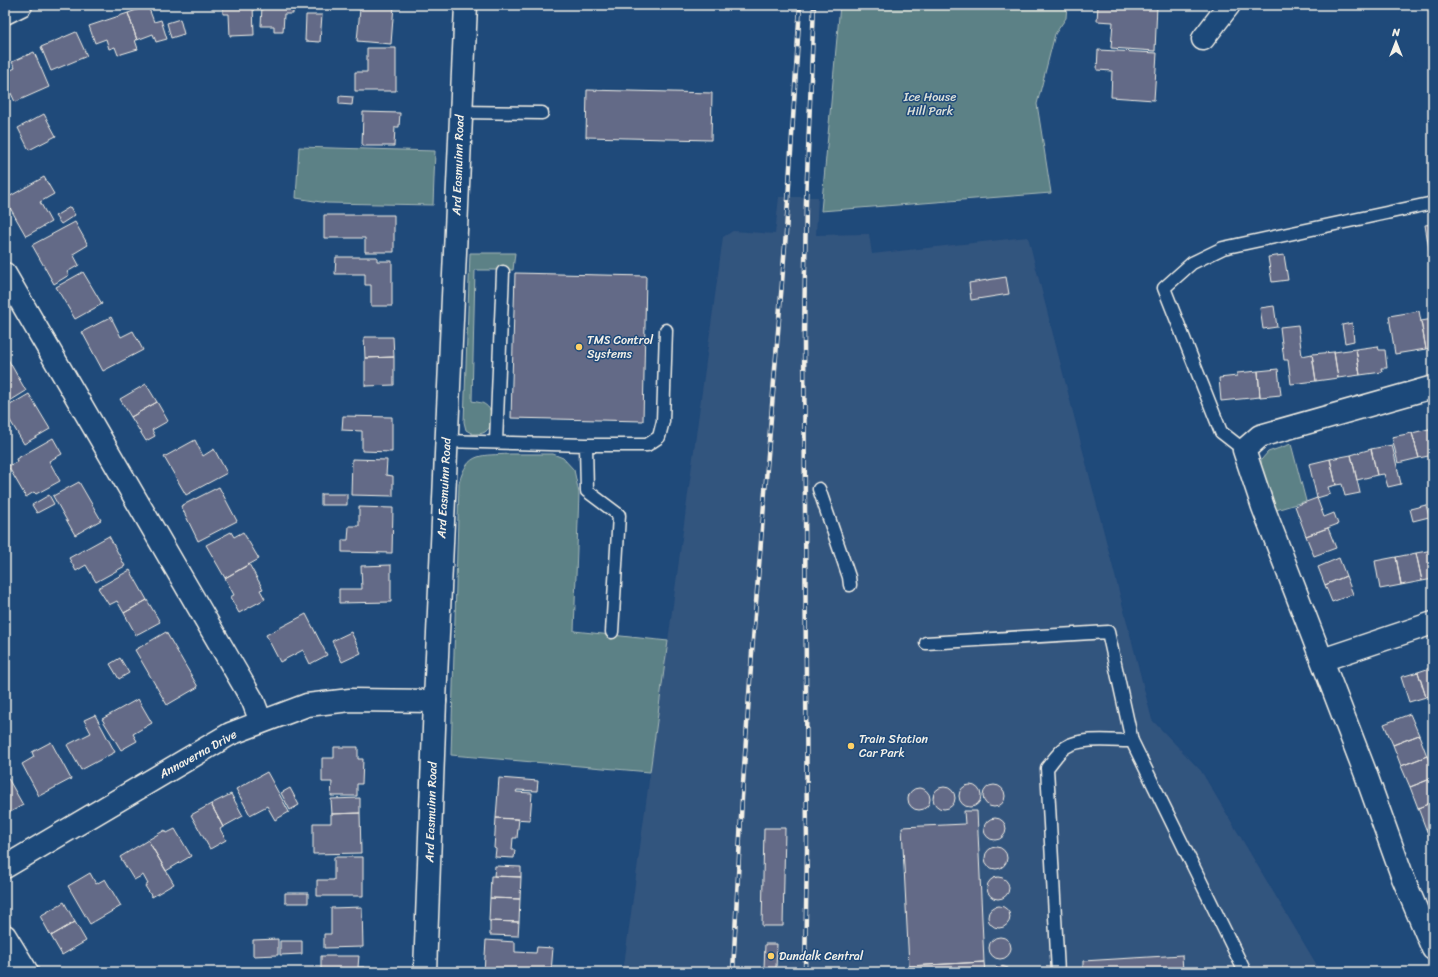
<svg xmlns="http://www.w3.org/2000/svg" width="1438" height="977" font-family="Sriracha,sans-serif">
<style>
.built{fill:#33547e}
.green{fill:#5b8186;stroke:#a8b9b7}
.building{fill:#636a87;stroke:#f4f1e8}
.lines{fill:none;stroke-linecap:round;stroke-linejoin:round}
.service-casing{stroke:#f4f1e8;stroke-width:15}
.minor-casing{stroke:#f4f1e8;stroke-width:25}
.tertiary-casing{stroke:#f4f1e8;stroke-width:25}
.service{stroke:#1f4a7a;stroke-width:12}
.minor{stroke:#1f4a7a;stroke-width:22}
.tertiary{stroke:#1f4a7a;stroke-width:22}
.rail-casing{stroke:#f4f1e8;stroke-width:4.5}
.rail{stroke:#1f4a7a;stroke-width:3;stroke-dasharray:9;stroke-linecap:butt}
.poi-dot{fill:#ffd166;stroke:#1f4a7a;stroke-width:1.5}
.labels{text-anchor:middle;stroke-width:3;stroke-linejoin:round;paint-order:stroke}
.park-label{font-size:12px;fill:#dde0d9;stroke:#1f4a7a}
.street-label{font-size:12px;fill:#f4f1e8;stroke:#1f4a7a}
.poi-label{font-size:12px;fill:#f4f1e8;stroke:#1f4a7a;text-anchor:start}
</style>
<rect width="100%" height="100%" fill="#1f4a7a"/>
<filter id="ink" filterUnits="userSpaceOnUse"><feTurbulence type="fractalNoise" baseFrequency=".025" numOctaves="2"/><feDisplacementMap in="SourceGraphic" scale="8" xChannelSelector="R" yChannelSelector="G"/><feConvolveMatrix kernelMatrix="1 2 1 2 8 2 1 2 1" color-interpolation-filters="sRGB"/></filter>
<g filter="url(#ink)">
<path class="built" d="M779,197H818L816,235L869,234L872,254L1028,237L1152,720L1201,771L1321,972H623L723,237L733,231L775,234Z"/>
<path class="green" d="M840,5H1067L1066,18L1055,34L1037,104L1051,193L821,211Z
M299,147L435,151L433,205L327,203L296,198Z
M470,253H515L513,270H475L472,401C475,402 479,402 482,403C494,408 496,424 485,432C482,434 476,434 473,434L466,430L464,422Z
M1291,444L1306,501L1276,510L1261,469V460L1268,452Z
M510,454H553L563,458L574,470L579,493L574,631L668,641L650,772L451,755L459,483C468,451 481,456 510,454Z"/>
<path class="building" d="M210,5H253L254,35L230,36L229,14H223V7L211,8Z
M262,5H293V14H284L283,32H274V26H261Z
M337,5H394L391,44L357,41L360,9L337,7Z
M1098,5H1157L1155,51L1111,48L1113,22L1097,21Z
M148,6L154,22L161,20L167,39L156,42L153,34L137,40L128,13Z
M128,13L137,40H135L138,49L118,55L115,47L109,49L106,39L95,43L89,26Z
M306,15H322L320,42L305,41Z
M180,19L184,34L171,38L167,23Z
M76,32L87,56L51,71L41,47Z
M367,48H396V91H355V72H367Z
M1098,50L1157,53L1154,100L1111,97L1112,71L1097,70Z
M34,52L49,87L15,102L5,80V73L15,68L12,62Z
M587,90L712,93L711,140L586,137Z
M339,96L353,97L352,105L339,104Z
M363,112L400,113L399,127H395L394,146H362Z
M44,114L56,136L29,150L18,128Z
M44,177L54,194L40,202L51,222L26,236L5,199Z
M70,207L75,215L61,224L55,216Z
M324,215H394V252H365V238H324Z
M75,222L88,245L73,254L79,265L67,272L69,275L54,284L32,245Z
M1433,224V260L1431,261L1425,225Z
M1284,255L1288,280L1272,282L1268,257Z
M336,257H377V261H392V306H371V285H365V274H335Z
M83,272L102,304L75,319L56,287Z
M515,273L646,276L643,421L511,418Z
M1006,277L1009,294L971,300L969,283Z
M1274,306L1277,327L1263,329L1260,308Z
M1419,311L1426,349L1395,354L1389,316Z
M111,317L121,337L133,331L143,350L103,371L82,332Z
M1433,319V348L1426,349L1421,321Z
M1352,323L1354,341L1345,343L1342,325Z
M1298,325L1302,356L1312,354L1316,381L1291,384L1288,360H1284L1280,327Z
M364,337H393L394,357L365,358Z
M1378,346L1379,350H1385L1387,368H1381L1382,372L1360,375L1356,349Z
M1356,349L1360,375L1338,378L1334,352Z
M1334,352L1338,378L1316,381L1312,354Z
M5,354L26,391L5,404Z
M394,357V385L365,386V358Z
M1278,369L1281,395L1260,397L1258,371Z
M1258,371L1260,397L1221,401L1219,378L1237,376V373Z
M146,384L157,402L131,417L120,399Z
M29,394L50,429L24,444L5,412V408Z
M157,402L168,421L152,430L155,436L146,441L131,417Z
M343,416L392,417V452L362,451V431L342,430Z
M1433,428V455L1419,458L1412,433Z
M1412,433L1419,458L1398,463L1392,437Z
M53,438L62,454L49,461L60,481L36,494L34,492L26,497L8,466L17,462L16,459Z
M195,440L203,456L214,449L227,473L186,495L164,457Z
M1392,445L1401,484L1388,487L1384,474L1377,475L1371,449Z
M1371,449L1377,475L1357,480L1351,455Z
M1351,455L1360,493L1345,496L1342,484L1336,485L1330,459Z
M352,459L387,460L386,475L393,476V496L351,495Z
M1330,459L1336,485L1328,487L1330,494L1317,498L1309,464Z
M79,482L101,520L75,535L53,496Z
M219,487L237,521L198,541L181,506Z
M321,494H347V505H321Z
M49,495L54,504L37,513L32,505Z
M1317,498L1324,517L1334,513L1338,524L1306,536L1295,506Z
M1426,505L1429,517L1413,521L1410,509Z
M359,507L393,508L392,553L342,552V540H348L349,526H359Z
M1328,528L1336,548L1314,556L1306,536Z
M231,532L234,537L243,532L259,559L225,578L206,545Z
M109,536L125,566L96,582L86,565L76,571L69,558Z
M1433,550V579L1422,581L1416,553Z
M1416,553L1422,581L1401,585L1396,557Z
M1396,557L1401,585L1380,589L1375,561Z
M1339,558L1346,576L1325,585L1318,567Z
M249,564L263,589L260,590L265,599L239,613L230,597L234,595L225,578Z
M391,565V602L339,603V589H362L361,566Z
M130,570L147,600L124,613L117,601L109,605L98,588Z
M1346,576L1353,594L1332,602L1325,585Z
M147,600L160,622L136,635L124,613Z
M306,614L327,655L310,664L303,650L280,662L266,635Z
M166,632L198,687L167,705L135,650Z
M351,632L361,653L342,662L332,641Z
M120,658L129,673L119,679L110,664Z
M1433,667V695L1426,697L1418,672Z
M1418,672L1426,697L1409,702L1401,677Z
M138,699L152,723L133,734L137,741L121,750L102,719Z
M1410,714L1419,735L1393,745L1384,724Z
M95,715L115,752L81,770L67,745L91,733L84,720Z
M1419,735L1427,756L1401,766L1393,745Z
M51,742L71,779L39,796L22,764L34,757L32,752Z
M334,747H358V759H363L362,784H357V796H331L332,782H322V758H334Z
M1427,756L1433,771V778L1410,787L1401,766Z
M267,772L289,812L275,820L267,806L250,815L236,789Z
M5,773L23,805L5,815Z
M499,778L538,781L537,791L517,790L516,792L532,793L530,820L496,818Z
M1433,778V802L1418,808L1410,787Z
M983 796a11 11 0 1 1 22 0a11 11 0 1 1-22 0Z
M959 796a11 11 0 1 1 22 0a11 11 0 1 1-22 0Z
M933 798a11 11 0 1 1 22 0a11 11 0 1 1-22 0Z
M290,788L299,805L290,810L281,793Z
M908 799a11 11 0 1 1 22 0a11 11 0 1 1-22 0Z
M231,794L243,816L223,827L211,804Z
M360,798V813L332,814L331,799Z
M1433,802V826L1426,829L1418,808Z
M211,804L223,827L220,829L226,840L210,849L191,815Z
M964,811H977L984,962L909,966L902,827L965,824Z
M360,813L361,853L313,854V823H331V814Z
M496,818L519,819L517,838H513L512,850H515L514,858L495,857L496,849L494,848Z
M984 829a11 11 0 1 1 22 0a11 11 0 1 1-22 0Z
M1433,826V846L1426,829Z
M764,828H785L783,926H762Z
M175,829L191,856L166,871L148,840L165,830L167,833Z
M148,840L174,884L152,897L145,886L148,884L143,875L134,880L120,857Z
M985 858a11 11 0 1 1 22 0a11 11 0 1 1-22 0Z
M334,857H363V896H317V880H334Z
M495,866L521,867V877L494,876Z
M90,873L96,884L105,879L121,906L90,924L68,886Z
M491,876L521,877L520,899L490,898Z
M987 888a11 11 0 1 1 22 0a11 11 0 1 1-22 0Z
M285,893H308V903H285Z
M490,898L520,899L519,922L489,921Z
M64,902L75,922L51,936L40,916Z
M988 917a11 11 0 1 1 22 0a11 11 0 1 1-22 0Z
M362,907L363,947L324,948V934H331V908Z
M490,921L519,922L518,936L490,935Z
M75,922L86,941L62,955L51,936Z
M989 948a11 11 0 1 1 22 0a11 11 0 1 1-22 0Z
M278,939V955L253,956V940Z
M486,940L515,942V952L536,953L537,947L553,948L551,972H484Z
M280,941H302V954L280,955Z
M765,944H777L776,968H764Z
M1182,955L1183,972H1083V961Z
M321,956H359L358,967H364V972H321Z
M984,962L985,972H909V966Z
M1001,966L1008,968L1011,972H992L997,967Z"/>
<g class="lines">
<defs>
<path id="service" d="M461,112L542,113
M446,441L586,445H647L659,437L663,421L666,330
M496,442L503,272
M586,445L587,491L619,515L612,632
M1244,450L1221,432L1164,288L1192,263L1223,248L1433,203
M819,489L849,577L850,585
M926,643L1108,632L1132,741
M1058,972L1047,768C1053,761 1058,752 1066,747C1082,737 1113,741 1132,741L1245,972"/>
<path id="minor" d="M5,13L21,5
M1203,39L1229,5
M5,274L253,701L261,722
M1433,387L1260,436L1244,450L1263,507L1365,772L1403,878L1433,949
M1322,660L1433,623
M5,867L230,734L307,705L350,700L435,701
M5,936L27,972"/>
<path id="tertiary" d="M425,972L435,701L466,5"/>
</defs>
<use href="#service" class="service-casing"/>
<use href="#minor" class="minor-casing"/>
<use href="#tertiary" class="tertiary-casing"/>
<use href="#service" class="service"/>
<use href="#minor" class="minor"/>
<use href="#tertiary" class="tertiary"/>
<defs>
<path id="rail" d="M733,972L742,798L752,652L786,233L800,5
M805,972L807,850L804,336L806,201L814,5"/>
</defs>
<use href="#rail" class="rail-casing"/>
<use href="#rail" class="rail"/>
</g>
</g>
<g class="poi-dot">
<circle cx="579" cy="347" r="4"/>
<circle cx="851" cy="746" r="4"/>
<circle cx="771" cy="956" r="4"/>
</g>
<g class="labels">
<g class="park-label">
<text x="930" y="101">Ice House<tspan x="930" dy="14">Hill Park</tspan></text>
</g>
<g class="street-label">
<text transform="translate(458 165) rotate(-88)" y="4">Ard Easmuinn Road</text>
<text transform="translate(444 488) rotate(-87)" y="4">Ard Easmuinn Road</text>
<text transform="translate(198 754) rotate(-29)" y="4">Annaverna Drive</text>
<text transform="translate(431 812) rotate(-88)" y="4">Ard Easmuinn Road</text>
</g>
<g class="poi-label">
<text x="587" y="344">TMS Control<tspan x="587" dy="14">Systems</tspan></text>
<text x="859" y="743">Train Station<tspan x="859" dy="14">Car Park</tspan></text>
<text x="779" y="960">Dundalk Central</text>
</g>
</g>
<rect width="1438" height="977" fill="none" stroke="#1f4a7a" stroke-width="20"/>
<rect x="10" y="10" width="1418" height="957" fill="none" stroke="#f4f1e8" stroke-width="1.5" filter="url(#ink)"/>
<g transform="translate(1396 42)" stroke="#1f4a7a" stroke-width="3" paint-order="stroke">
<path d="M0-3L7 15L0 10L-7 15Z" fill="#f4f1e8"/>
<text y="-6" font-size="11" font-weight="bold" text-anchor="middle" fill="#f4f1e8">N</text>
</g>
</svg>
